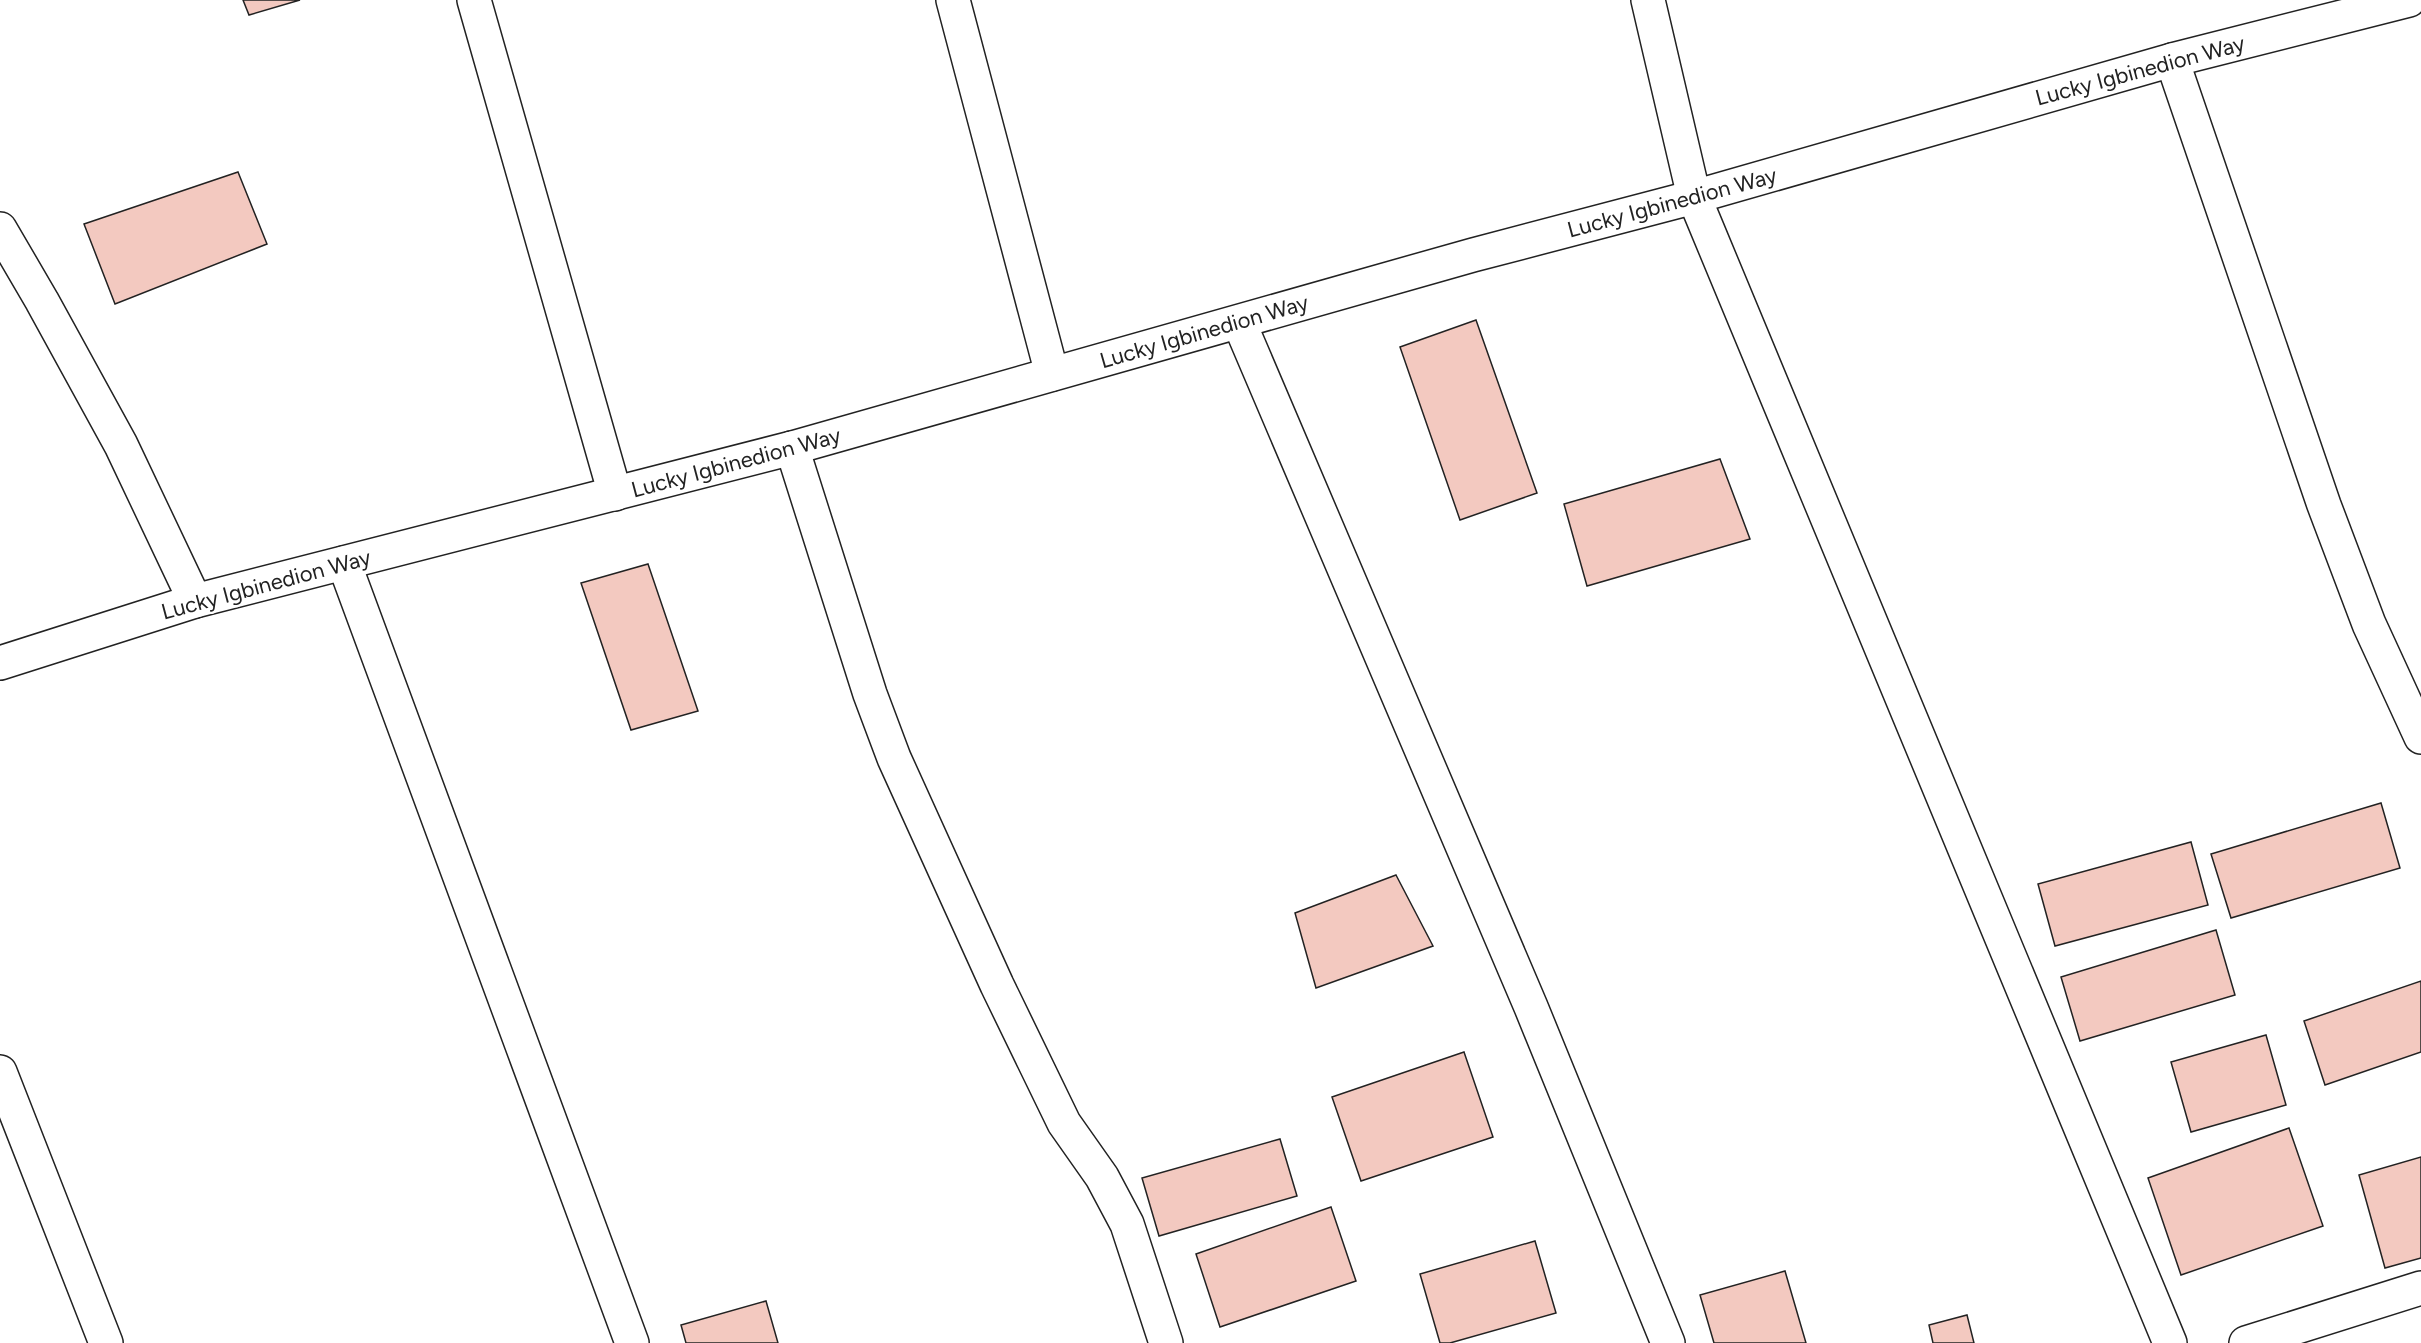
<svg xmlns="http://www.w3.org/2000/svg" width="2421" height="1343" font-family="Figtree,sans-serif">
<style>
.building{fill:#f3c9c0;stroke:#222;stroke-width:1.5}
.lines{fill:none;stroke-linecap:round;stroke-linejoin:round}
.street-casing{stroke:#222;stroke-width:36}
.secondary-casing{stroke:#222;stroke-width:36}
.street{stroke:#fff;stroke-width:33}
.secondary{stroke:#fff;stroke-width:33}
.labels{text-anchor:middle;stroke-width:4.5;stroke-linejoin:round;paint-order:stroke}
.street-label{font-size:22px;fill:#222;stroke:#fff}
</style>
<rect width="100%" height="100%" fill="#fff"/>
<path class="building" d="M243,0H300L249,15Z
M238,172L267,244L115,304L84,224Z
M1476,320L1537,493L1460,520L1400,347Z
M1720,459L1750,539L1587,586L1564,504Z
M648,564L698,711L631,730L581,583Z
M2381,803L2400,868L2231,918L2211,854Z
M2191,842L2208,905L2055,946L2038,884Z
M1396,875L1433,946L1316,988L1295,913Z
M2216,930L2235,995L2080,1041L2061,977Z
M2421,981V1052L2325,1085L2304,1021Z
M2266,1035L2286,1105L2191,1132L2171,1062Z
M1464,1052L1493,1137L1361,1181L1332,1097Z
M2289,1128L2323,1226L2181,1275L2148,1178Z
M1280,1139L1297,1196L1159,1236L1142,1178Z
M2421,1157V1258L2385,1268L2359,1175Z
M1331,1207L1356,1281L1220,1327L1196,1254Z
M1535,1241L1556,1313L1450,1343H1440L1420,1274Z
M1785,1271L1806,1343H1714L1700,1295Z
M766,1301L778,1343H686L681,1325Z
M1967,1315L1974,1343H1933L1929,1325Z"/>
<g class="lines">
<defs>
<path id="street" d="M474,0L615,494
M953,0L1052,374
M1648,0L1694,197L2170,1343
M2172,60L2324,505L2369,624L2421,737
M0,229L42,301L121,445L195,601
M1239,322L1531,1007L1668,1343
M792,448L870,694L894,758L997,985L1064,1123L1102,1177L1127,1224L1166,1343
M344,563L632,1343
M0,1072L106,1343
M2246,1343L2421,1288"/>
<path id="secondary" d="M0,663L195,601L792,448L1473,255L1694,197L2172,60L2409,0"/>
</defs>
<use href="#street" class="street-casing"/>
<use href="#secondary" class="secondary-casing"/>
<use href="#street" class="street"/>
<use href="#secondary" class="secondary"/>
</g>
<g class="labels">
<g class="street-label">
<text transform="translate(2140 70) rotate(-15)" y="8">Lucky Igbinedion Way</text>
<text transform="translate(1672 202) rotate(-15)" y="8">Lucky Igbinedion Way</text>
<text transform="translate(1204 331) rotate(-16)" y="8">Lucky Igbinedion Way</text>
<text transform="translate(736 462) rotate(-15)" y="8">Lucky Igbinedion Way</text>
<text transform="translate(266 584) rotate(-15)" y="8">Lucky Igbinedion Way</text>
</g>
</g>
</svg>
